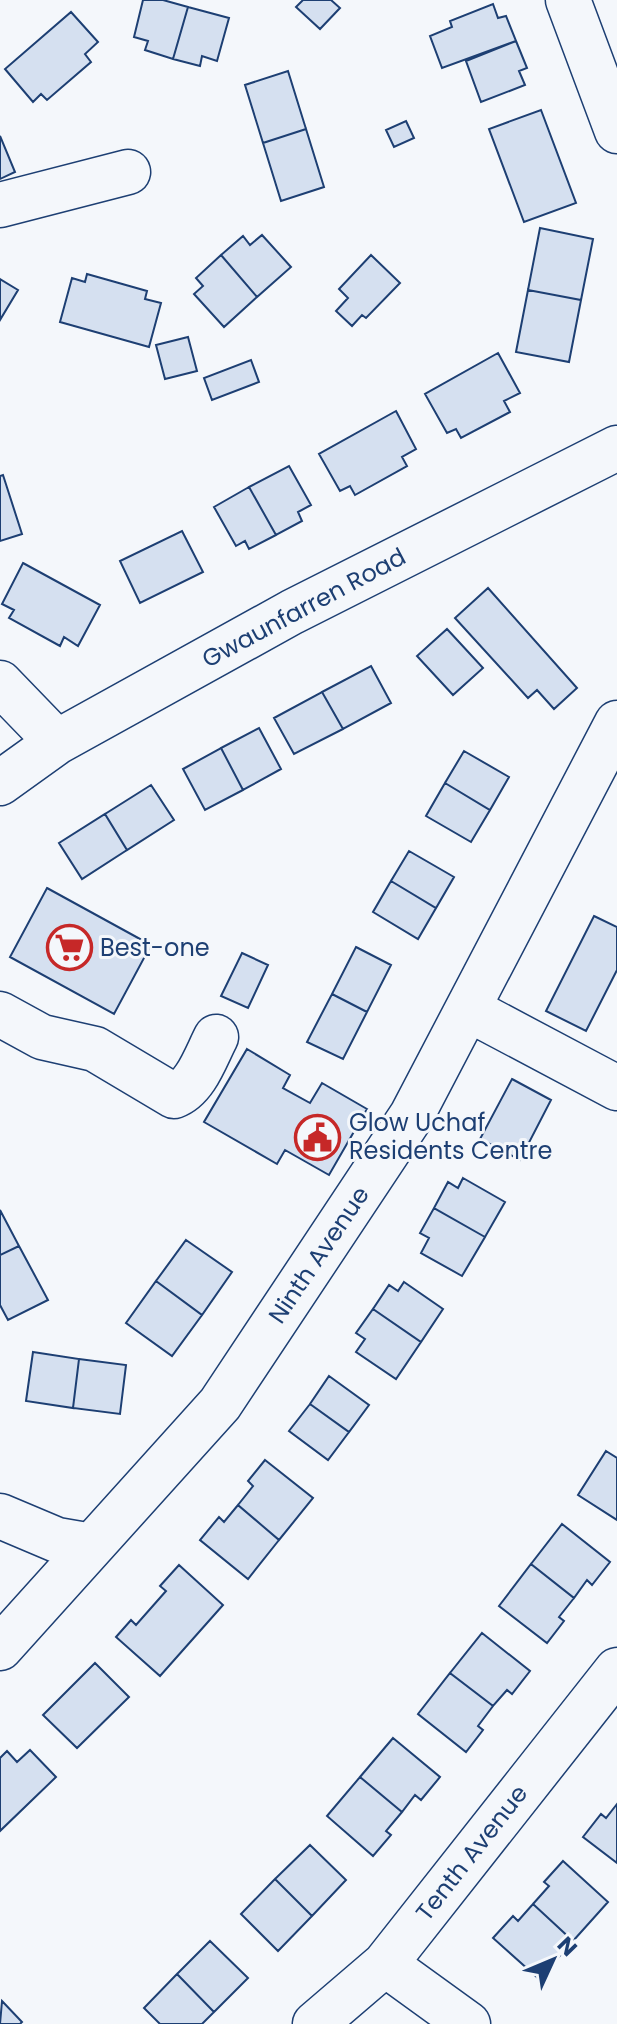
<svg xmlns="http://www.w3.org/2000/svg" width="617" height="2024" font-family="Poppins,sans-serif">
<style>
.building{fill:#d5e0f0;stroke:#1d3f73;stroke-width:2}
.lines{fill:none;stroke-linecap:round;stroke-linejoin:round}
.minor-casing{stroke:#1d3f73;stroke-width:47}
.minor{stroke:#f4f7fb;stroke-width:44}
.labels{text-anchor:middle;stroke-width:6;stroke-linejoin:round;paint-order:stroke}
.street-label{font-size:24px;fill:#1d3f73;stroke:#f4f7fb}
.poi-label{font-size:24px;fill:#1d3f73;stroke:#f4f7fb;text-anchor:start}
</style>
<rect width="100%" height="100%" fill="#f4f7fb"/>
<path class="building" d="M143,0H163L188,7L173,59L145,50L148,41L134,37Z
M303,0H331L340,8L320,29L296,7Z
M493,4L498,18L506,16L516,41L442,68L430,36L452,27L450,21Z
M188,7L229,18L217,61L202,56L200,66L173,59Z
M71,12L98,42L85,54L91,62L47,100L41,94L33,102L5,69Z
M516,41L527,68L519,71L525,85L481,102L466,61Z
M288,71L306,129L263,143L245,85Z
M541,110L576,203L524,222L489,129Z
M406,121L414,138L394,147L386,130Z
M306,129L324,187L281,201L263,143Z
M0,136L15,172L0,179Z
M540,228L593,239L581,300L528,290Z
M262,235L291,267L257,297L221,255L243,236L250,245Z
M221,255L257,297L224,327L194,294L203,286L196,278Z
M371,255L400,283L366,318L362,315L352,326L336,311L348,298L339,289Z
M87,274L147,291L145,299L161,303L149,347L60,322L72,278L85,282Z
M0,279L18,290L0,320Z
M528,290L581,300L569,362L516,352Z
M188,337L197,371L165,379L156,345Z
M498,353L520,393L504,401L510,412L461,438L456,429L447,433L425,394Z
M251,360L259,382L212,400L204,378Z
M396,411L416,449L402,457L407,466L355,495L350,486L340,491L319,454Z
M289,466L311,505L298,512L302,521L276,535L249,487Z
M3,475L22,534L0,541V476Z
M249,487L276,535L249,549L245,541L236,546L214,507Z
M182,531L203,572L140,603L120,561Z
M23,563L100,605L78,646L64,637L60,646L9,618L14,610L2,604Z
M488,588L577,688L554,709L537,690L528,698L455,618Z
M447,629L483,668L453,695L417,656Z
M371,666L391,703L343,729L322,692Z
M322,692L343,729L294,754L274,718Z
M259,728L281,769L243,790L221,748Z
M221,748L243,790L205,810L183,769Z
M464,751L509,777L490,810L445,783Z
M445,783L490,810L471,842L426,816Z
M151,785L174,820L127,850L105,814Z
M105,814L127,850L82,879L59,843Z
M409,851L454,877L436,908L391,881Z
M391,881L436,908L418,939L373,912Z
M47,888L151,945L114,1014L10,957Z
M594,916L617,927V970L586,1031L546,1011Z
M356,947L391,965L367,1012L332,994Z
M242,953L268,965L248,1008L221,996Z
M332,994L367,1012L343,1059L307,1042Z
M247,1049L290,1075L283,1088L310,1103L322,1083L367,1109L329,1175L285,1150L277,1164L204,1122Z
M512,1079L551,1100L520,1160L480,1139Z
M463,1178L505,1202L485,1237L434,1208L448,1182L458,1188Z
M434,1208L485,1237L462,1276L421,1253L429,1238L420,1233Z
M0,1210L19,1246L0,1255Z
M186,1240L232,1272L202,1315L156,1281Z
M19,1246L48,1300L8,1320L0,1305V1255Z
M156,1281L202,1315L172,1356L126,1323Z
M404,1282L443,1309L421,1342L373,1309L389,1285L398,1291Z
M373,1309L421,1342L396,1379L356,1352L365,1339L356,1333Z
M33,1352L79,1359L73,1408L26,1401Z
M79,1359L126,1365L120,1414L73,1408Z
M329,1376L369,1405L349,1432L310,1404Z
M310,1404L349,1432L328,1460L289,1431Z
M606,1451L617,1458V1520L578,1495Z
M265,1460L313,1498L279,1540L238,1505L253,1486L248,1481Z
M238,1505L279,1540L248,1579L200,1540L219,1517L224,1522Z
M562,1524L610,1562L592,1585L587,1580L574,1598L531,1564Z
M531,1564L574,1598L559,1617L564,1621L547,1643L499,1606Z
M179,1565L223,1605L160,1676L116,1637L131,1620L136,1625L166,1591L160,1586Z
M482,1633L530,1671L512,1694L507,1690L493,1706L450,1673Z
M95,1663L129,1697L77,1748L43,1715Z
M450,1673L493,1706L478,1726L483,1730L466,1752L418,1714Z
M393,1738L440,1777L421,1800L415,1795L402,1812L360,1777Z
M30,1750L56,1777L0,1831V1758L7,1751L17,1762Z
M360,1777L402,1812L386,1831L391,1835L373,1856L327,1816Z
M617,1804V1863L583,1837L601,1814L606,1818Z
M310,1845L346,1880L312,1916L275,1879Z
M563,1861L608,1902L573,1941L533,1904L549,1886L544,1882Z
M275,1879L312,1916L278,1951L241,1914Z
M533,1904L573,1941L539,1979L493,1938L513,1916L518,1921Z
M210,1941L248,1978L214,2012L177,1974Z
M177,1974L214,2012L202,2024H160L144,2008Z
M2,2001L22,2022L20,2024H0Z"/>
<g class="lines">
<defs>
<path id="minor" d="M568,0L617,131
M0,205L128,172
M0,683L57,742
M0,783L57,742L292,612L617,448
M468,1009L617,1088
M0,1014L42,1037L95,1049L174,1096C196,1088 206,1056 216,1037
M0,1516L57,1540L92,1546
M0,1648L220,1404L412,1115L617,723
M385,1964L468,2024
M315,2024L385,1964L617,1670"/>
</defs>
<use href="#minor" class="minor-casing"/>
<use href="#minor" class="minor"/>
</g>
<defs>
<symbol id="supermarket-ring" viewBox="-11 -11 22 22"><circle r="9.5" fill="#f4f7fb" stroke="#c62828" stroke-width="1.5"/><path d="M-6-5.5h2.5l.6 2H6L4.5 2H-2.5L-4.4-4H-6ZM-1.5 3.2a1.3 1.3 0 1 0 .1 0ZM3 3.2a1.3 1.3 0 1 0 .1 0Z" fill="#c62828"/></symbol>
<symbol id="civic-ring" viewBox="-11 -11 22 22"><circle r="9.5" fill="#f4f7fb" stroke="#c62828" stroke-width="1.5"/><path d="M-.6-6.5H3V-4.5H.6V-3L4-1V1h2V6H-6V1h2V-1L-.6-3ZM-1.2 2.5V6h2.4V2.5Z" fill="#c62828"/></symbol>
</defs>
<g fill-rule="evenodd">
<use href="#supermarket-ring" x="44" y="922" width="51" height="51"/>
<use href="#civic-ring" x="292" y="1112" width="51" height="51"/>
</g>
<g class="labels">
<g class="street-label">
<text transform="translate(304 608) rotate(-28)" y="8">Gwaunfarren Road</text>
<text transform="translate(319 1255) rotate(-56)" y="8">Ninth Avenue</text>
<text transform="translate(472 1853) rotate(-52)" y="8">Tenth Avenue</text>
</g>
<g class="poi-label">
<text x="100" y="956">Best-one</text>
<text x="349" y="1131">Glow Uchaf<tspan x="349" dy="28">Residents Centre</tspan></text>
</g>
</g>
<g transform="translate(553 1960) rotate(46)" stroke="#f4f7fb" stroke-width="6" paint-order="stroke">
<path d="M0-6L14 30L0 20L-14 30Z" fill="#1d3f73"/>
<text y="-12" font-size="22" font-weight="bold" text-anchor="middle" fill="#1d3f73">N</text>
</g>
</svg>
